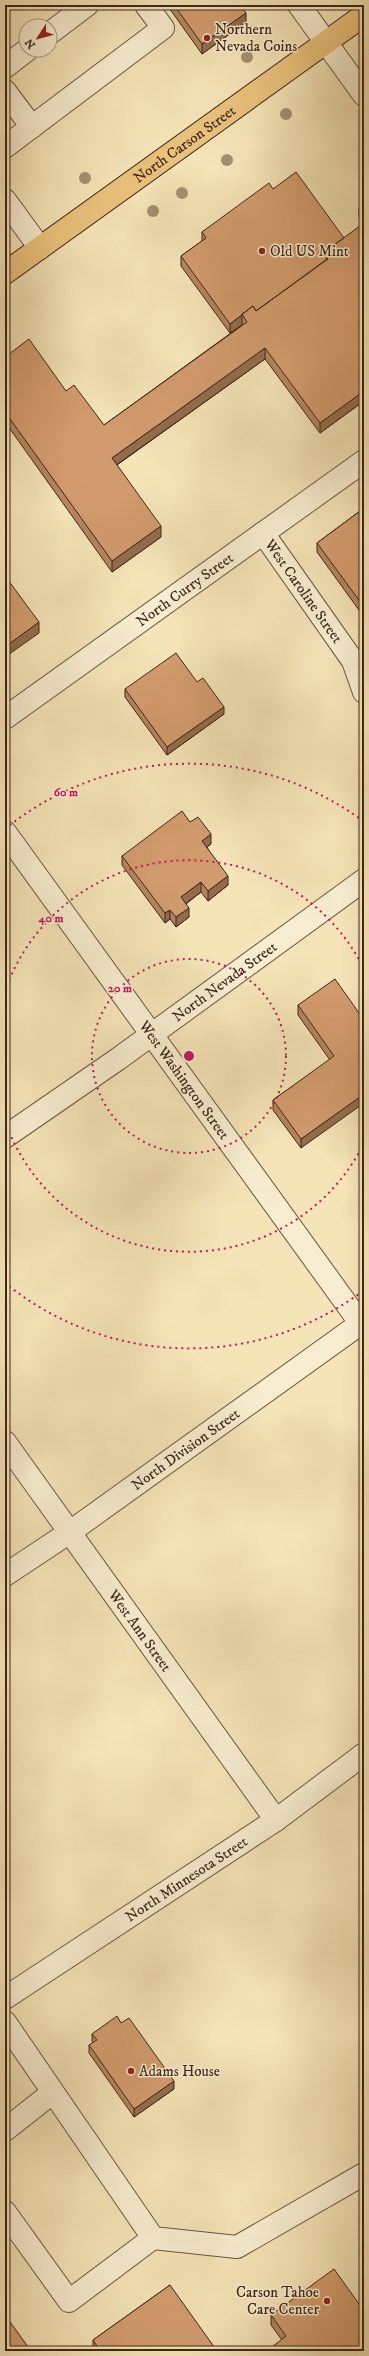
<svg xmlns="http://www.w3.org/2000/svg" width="369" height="2356" font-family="'IM FELL DW Pica',serif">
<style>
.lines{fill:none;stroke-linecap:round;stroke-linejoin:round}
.minor-casing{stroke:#6c5541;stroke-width:24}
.major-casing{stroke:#3f251a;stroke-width:24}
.minor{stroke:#f8edd0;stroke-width:22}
.major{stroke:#eac27c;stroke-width:22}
.tree{fill:#a39070}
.wall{fill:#b5855e;stroke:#3f251a}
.shaded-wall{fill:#936c4c;stroke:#3f251a}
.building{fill:#d29b6d;stroke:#3f251a}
.ring{fill:none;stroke:#c2185b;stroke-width:2;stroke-dasharray:2 4}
.poi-dot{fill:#8f2418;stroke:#f8edd0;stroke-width:1.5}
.labels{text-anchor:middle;stroke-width:3;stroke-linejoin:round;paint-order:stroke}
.poi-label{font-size:15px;fill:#3f251a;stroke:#f8edd0;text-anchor:start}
.street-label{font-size:15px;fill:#3f251a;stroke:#f8edd0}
.centre{fill:#c2185b;stroke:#f8edd0;stroke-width:2}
.ring-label{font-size:12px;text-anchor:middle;font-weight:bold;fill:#c2185b;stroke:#f8edd0;stroke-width:3;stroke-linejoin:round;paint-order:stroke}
</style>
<rect width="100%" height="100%" fill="#f4e4b7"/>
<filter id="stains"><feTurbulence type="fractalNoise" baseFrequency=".005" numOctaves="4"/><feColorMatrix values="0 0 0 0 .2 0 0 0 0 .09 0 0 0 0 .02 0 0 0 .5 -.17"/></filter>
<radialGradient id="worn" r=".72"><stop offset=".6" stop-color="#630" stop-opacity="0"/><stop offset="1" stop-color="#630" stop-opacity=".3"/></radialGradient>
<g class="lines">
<defs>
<g id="minor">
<path d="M299,5L364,95"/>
<path d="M50,33L87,5"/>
<path d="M5,67L27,50"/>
<path d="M5,91L32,127"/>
<path d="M5,147L163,28L146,5"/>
<path d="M5,200L40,248"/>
<path id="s1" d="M263,533L353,661L364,692"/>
<path id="s2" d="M5,718L364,461"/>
<path id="s3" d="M5,832L364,1328"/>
<path id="s4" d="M5,1137L118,1059L364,880"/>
<path id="s5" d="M5,1442L276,1820"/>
<path id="s6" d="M5,1575L70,1532L364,1321"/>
<path id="s7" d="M5,1998L276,1820L364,1754"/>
<path d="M5,2022L153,2238L237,2247L364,2174"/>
<path d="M5,2130L52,2093"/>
<path d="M5,2212L69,2301L153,2238"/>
</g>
<g id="major">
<path id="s8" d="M5,273L364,15"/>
</g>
</defs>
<use href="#minor" class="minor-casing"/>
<use href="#major" class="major-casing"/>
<use href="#minor" class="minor"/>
<use href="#major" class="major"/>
</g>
<g class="tree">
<circle cx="247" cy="57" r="6"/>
<circle cx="286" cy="114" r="6"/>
<circle cx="227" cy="160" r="6"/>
<circle cx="85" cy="178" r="6"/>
<circle cx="182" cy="193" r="6"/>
<circle cx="153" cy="211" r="6"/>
</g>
<path class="wall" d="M167,5H240L246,22L202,54Z
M273,189L344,238L363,224L359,218V208L364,204V401L320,433L265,359L117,465L161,537L112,572L5,422V357L66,391L104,425L242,325L230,333L181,266V256L202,241V232Z
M364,508V617L317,552V543Z
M197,682L224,714L167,755L125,697V689Z
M190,822L211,844L207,847L228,885L208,901L201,892L186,904L189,917L176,927L170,919L165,923L122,865V856Z
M298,1005L364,1020L301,1148L273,1110V1100L330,1060L298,1015Z
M364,1821V1837L361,1833V1823Z
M121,2023L174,2089L134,2117L89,2053V2045L93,2043L92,2041V2034Z
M170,2285L93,2349V2340Z
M271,2315L364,2351H272V2347L282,2340L271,2325Z"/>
<path class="shaded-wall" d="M246,13V22L202,54V44Z
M242,315V325L230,333V324Z
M265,348V359L112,468V458Z
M364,391V401L320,433V423Z
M161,526V537L112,572V561Z
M39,622V633L5,657V647Z
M224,707V714L167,755V747Z
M211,834V844L202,850V841Z
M228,876V885L208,901V891Z
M201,882V892L181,907V897Z
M189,908V917L176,927V917Z
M170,910V919L165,923V913Z
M364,1094V1103L301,1148V1139Z
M174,2081V2089L134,2117V2109Z"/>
<path class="building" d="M174,5H240L246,13L202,44Z
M296,172L344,238L323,253L327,259L256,311L253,306L230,324L181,256L206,238L202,232L269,183L273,189Z
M364,204V215L359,208Z
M364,223V391L320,423L265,348L112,458L161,526L112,561L5,412V357L29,339L66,391L74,385L104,425L247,322L242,314L253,306L256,311L328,259L323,253Z
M364,508V607L317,543Z
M5,576L39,622L5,647Z
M176,653L197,682L203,678L224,707L167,747L125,689Z
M182,811L190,822L198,817L211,834L202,841L228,876L208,891L201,882L181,897L189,908L176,917L170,910L165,913L122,856Z
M335,979L364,1020V1094L301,1139L273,1100L334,1056L298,1005Z
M364,1821V1827L361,1823Z
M117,2016L121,2023L129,2018L174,2081L134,2109L89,2045L97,2040L92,2034Z
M334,2269L364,2311V2351H274L272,2347L286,2336L271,2315Z
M170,2285L217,2351H90L97,2346L93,2340Z
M5,2315L31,2351H5Z"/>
<g class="ring">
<circle cx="189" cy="1056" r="97"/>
<path d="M364 1143A195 195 0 0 1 5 1121M5 991A195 195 0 0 1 364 969"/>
<path d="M363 1291A292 292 0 0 1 5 1283M5 829A292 292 0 0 1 363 821"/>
</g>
<g class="poi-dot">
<circle cx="207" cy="38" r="4"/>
<circle cx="262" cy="251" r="4"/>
<circle cx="131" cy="2071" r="4"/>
<circle cx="327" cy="2301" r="4"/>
</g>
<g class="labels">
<g class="poi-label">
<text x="215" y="34">Northern<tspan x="215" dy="17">Nevada Coins</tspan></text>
<text x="270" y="256">Old US Mint</text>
<text x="139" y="2076">Adams House</text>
<text x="319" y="2297" text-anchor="end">Carson Tahoe<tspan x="319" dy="17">Care Center</tspan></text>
</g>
<g class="street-label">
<text dy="5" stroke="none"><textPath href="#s8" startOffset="221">North Carson Street</textPath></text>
<text dy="5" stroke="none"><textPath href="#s2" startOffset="221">North Curry Street</textPath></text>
<text dy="5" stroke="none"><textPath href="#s1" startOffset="71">West Caroline Street</textPath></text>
<text dy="5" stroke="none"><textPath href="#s4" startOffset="269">North Nevada Street</textPath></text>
<text dy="5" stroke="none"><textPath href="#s3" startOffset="306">West Washington Street</textPath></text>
<text dy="5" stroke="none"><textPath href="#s6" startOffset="220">North Division Street</textPath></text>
<text dy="5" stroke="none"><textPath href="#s5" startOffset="232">West Ann Street</textPath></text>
<text dy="5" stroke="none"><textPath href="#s7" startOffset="217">North Minnesota Street</textPath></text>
</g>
</g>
<circle cx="189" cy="1056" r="6" class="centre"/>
<g class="ring-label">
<text x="66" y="796">60 m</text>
<text x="51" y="922">40 m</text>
<text x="120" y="992">20 m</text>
</g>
<rect width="369" height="2356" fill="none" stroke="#f4e4b7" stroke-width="20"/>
<rect x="6" y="6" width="357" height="2344" fill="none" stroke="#3f251a" stroke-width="2"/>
<rect x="10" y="10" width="349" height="2336" fill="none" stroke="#3f251a"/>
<g transform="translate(38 38) rotate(234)"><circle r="19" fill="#f8edd0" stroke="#ae9d87"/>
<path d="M0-3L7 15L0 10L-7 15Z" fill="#8f2418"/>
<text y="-6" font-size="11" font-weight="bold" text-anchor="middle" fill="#3f251a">N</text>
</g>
<rect width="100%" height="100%" filter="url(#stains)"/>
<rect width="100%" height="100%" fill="url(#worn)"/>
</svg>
